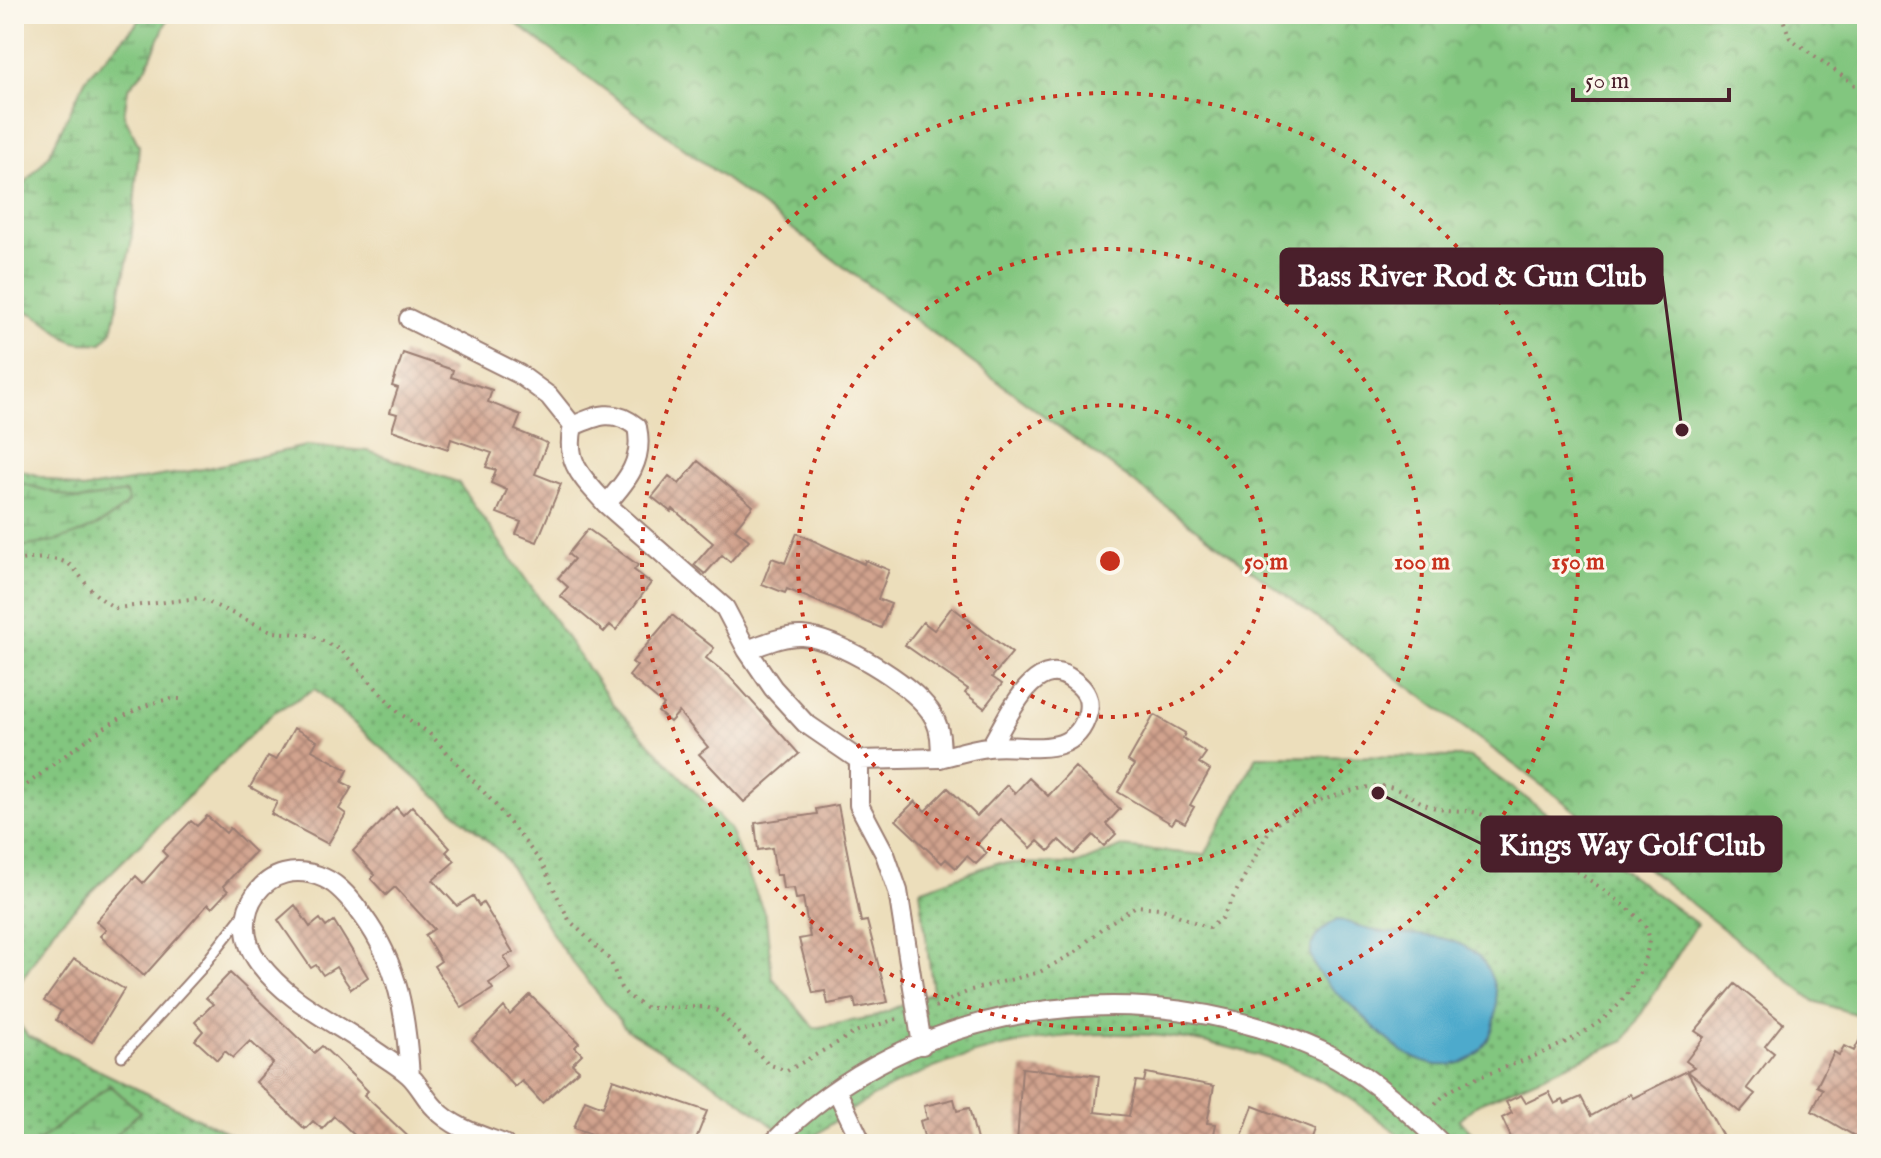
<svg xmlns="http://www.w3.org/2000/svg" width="1881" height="1158" font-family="'IM FELL English',serif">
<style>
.grass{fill:url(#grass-dots);stroke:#667255;stroke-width:2}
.wetland{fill:url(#wetland-marsh);stroke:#667255;stroke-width:2}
.park{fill:url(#park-crowns);stroke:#667255;stroke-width:2}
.water{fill:#4daacc;stroke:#4c647c;stroke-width:2}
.building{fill:url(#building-cross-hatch)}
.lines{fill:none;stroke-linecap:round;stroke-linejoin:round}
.lane-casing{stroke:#9b7e73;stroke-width:13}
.street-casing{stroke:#9b7e73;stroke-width:22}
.path{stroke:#9b7e73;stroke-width:4;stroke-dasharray:2 6;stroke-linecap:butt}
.lane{stroke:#fff;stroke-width:9}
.street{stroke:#fff;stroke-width:18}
.ring{fill:none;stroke:#c8321e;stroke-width:4;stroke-dasharray:4 8}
.centre{fill:#c8321e;stroke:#fbf7ec;stroke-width:4}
.ring-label{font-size:24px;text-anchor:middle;font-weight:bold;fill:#c8321e;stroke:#fbf7ec;stroke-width:6;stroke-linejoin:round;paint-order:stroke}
.leader{fill:none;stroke:#4a1f2b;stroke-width:3}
.callout-dot{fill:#4a1f2b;stroke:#fbf7ec;stroke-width:3}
.callout{fill:#4a1f2b;stroke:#4a1f2b;stroke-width:3}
.callout-label{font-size:30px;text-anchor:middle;font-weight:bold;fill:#fff}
</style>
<defs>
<pattern id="grass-dots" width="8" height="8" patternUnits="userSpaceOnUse" patternTransform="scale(2)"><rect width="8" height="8" fill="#82c67f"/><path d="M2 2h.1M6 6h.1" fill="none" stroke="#6ca068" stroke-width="1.8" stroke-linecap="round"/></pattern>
<pattern id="wetland-marsh" width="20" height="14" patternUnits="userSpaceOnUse" patternTransform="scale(2)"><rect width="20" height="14" fill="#82c67f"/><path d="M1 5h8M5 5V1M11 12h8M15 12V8" fill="none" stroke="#6ca068"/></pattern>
<pattern id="park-crowns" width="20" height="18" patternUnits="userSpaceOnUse" patternTransform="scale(2)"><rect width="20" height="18" fill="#82c67f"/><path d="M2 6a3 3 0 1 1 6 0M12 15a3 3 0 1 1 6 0" fill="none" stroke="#6ca068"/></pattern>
<pattern id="building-cross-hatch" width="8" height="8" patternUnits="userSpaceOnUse" patternTransform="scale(2)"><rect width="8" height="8" fill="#d1a38e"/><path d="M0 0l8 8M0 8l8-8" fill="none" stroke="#ac8474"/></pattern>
</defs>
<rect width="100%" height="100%" fill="#fbf7ec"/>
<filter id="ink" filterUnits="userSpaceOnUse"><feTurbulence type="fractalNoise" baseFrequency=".0125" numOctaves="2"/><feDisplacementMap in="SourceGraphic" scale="16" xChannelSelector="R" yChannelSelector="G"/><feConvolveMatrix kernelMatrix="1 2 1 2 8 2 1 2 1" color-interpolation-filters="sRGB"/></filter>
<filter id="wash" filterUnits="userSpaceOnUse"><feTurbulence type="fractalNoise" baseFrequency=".006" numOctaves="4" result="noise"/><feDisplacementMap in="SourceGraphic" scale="32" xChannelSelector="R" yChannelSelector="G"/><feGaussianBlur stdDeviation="1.8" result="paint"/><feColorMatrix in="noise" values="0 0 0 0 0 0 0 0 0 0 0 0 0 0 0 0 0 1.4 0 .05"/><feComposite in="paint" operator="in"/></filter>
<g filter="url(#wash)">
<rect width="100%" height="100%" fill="#ecdebb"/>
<path class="grass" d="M306,446L368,451L458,482L612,703L729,828L766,917L772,977L814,1028L873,1017L933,992L920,890L996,863L1078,864L1120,847L1205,855L1257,756L1470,757L1697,924L1625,1040L1477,1104L1459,1120L1483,1144C1466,1144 1423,1149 1410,1143C1400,1138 1390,1127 1381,1121C1359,1104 1334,1087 1309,1075C1147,1001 941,1029 805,1144H796L733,1095L626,1029L562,949L502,854L315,689L273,713L54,929L14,992V468L82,489L203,469Z
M14,1017L28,1036L251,1144H14Z"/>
<path class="wetland" d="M154,14H170L146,68L128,89L124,115L139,146L131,244L112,331L102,343C92,343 79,345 70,340C54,331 35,306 14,312V196L49,155L86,78L143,17Z
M14,481L79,500L126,493L128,502C103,531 51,545 14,547Z
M110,1085L140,1112L109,1141L35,1144Z"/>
<path class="park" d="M503,14H1867V1018L1814,1001L1560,799Z"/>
<path class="water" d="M1337,920C1350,921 1358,927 1371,930C1404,937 1443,930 1472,951C1511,979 1503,1061 1449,1065C1409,1069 1380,1031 1353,1007C1324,982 1283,949 1337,920Z"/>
<g id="blocks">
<path class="building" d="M403,353L453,370L451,377L492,390L488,402L521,415L515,430L547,443L535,474L561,484L537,542L516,534L521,522L497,513L507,490L491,483L496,470L486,467L492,453L451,439L448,449L392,430L397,414L390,412L398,388L392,386Z
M698,461L753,506L735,529L749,540L730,562L722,555L705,574L694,565L713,543L673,509L671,512L652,497L669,476L679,484Z
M588,529L638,565L634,570L651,583L616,630L610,625L604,632L560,596L568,587L558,578L574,559L568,554Z
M797,533L864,564L865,560L889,570L878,599L891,604L881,628L787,589L785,593L762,584L772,558L785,563Z
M952,607L1012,653L992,677L1002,684L984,708L965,693L968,689L905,645L923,622L934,630Z
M672,615L714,648L706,658L729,676L799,754L744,802L699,754L708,747L679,712L670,722L658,712L664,705L629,676L637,666L632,662Z
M1154,715L1185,733L1183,738L1206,753L1199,763L1210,770L1190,805L1194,807L1185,823L1176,818L1172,824L1118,792L1134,765L1128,761Z
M294,728L317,741L312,750L348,770L342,782L352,787L339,809L346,814L328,844L271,814L277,802L250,787L268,756L276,760Z
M1075,767L1120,809L1106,824L1116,834L1104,846L1093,835L1074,854L1059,840L1049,851L1038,841L1031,848L1001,819L977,844L987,853L976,864L967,856L956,868L946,859L942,863L896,820L915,801L925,811L948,788L977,816L1007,785L1015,793L1029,778L1048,796Z
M838,805L861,922L867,921L888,1002L856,1008L854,999L828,1004L825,991L813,993L799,939L810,937L803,898L796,899L794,888L783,889L781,875H776L772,848L758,850L755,823L817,814L816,809Z
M412,806L450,848L446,852L455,861L433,880L457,906L473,896L479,906L483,903L513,952L504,957L511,969L489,983L493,989L462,1008L434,966L441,961L425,935L434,929L395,887L386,895L371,879L375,875L353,851L396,807L403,815Z
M207,816L226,833L230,828L255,852L223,886L228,891L212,908L208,904L144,976L100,936L106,930L96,921L136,876L143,883L167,856L162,851L191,821L197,826Z
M295,905L310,927L320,919L326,927L334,921L368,977L351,989L336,967L323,975L316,965L311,968L278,920Z
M74,959L124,989L92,1042L56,1020L61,1011L44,1001Z
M230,973L314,1053L322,1046L336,1059L368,1091L364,1095L416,1144H364L334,1116L322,1129L313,1121L305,1129L256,1082L273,1063L250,1041L233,1058L225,1051L217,1060L195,1040L203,1031L195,1022L213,1004L206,998Z
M1735,984L1783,1023L1765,1046L1774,1053L1747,1088L1755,1094L1740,1112L1687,1071L1694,1067L1686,1061L1704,1037L1695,1031Z
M530,995L579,1043L575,1047L582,1054L572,1064L579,1070L542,1103L522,1081L515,1087L472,1040L504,1007L510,1015Z
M1867,1025V1143L1812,1111L1823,1089L1817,1086L1834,1052L1839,1055L1844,1046L1854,1051Z
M1022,1068L1099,1076L1095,1112L1129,1116L1136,1081L1144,1082L1146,1073L1214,1086L1207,1123L1216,1124L1212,1144H1145L1101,1135L1100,1144H1017Z
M1687,1071L1722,1135L1706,1144H1514L1502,1118L1512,1113L1506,1102L1521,1095L1526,1103L1549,1092L1555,1104L1563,1100L1565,1104L1581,1097L1591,1116L1630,1094L1633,1098Z
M613,1079L707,1111L694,1144H622L574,1128L585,1100L603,1107Z
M954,1099L957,1111L969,1108L978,1144H926L920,1121L927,1119L924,1106Z
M1253,1106L1316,1130L1311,1144H1239Z"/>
</g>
</g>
<g filter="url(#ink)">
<use href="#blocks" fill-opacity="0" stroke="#9b7e73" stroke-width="2"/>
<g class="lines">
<defs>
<path id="lane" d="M122,1056L201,969L243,915"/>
<path id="street" d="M409,319L519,374L549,396L573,426C564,463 583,478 606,504C628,480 644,460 637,427C614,408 598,415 573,426
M606,504L725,608L747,650C764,644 784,635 802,636C838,639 909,682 930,711C940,725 942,741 940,758C956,754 972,749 988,747C1024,742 1075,763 1088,712C1091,698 1085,689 1074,681C1035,649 1007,720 991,746
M747,650L773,688L805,723L859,760L940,758
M859,760V805L885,854L898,891L922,1045
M410,1076C406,1016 399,965 363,916C353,902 340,885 324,878C266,852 223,916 259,963C290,1004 334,1021 374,1050C385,1058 398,1065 409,1075C419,1084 425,1098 435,1108C453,1128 479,1135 504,1144
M837,1091L862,1144
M772,1144C911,999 1144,968 1323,1052C1367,1073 1408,1110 1442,1144"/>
</defs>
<use href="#lane" class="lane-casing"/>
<use href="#street" class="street-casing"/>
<path class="path" d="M1781,14L1790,38L1867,94
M14,561C93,549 64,581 116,608L199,598L273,632L311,635L341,650L399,713L429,733L493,802L541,862L569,920L610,960L621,988L628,996L647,1008L705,1007L718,1011L768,1064L787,1071L858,1031L900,1018
M14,583V603
M14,794C54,766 131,696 180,699
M935,1007L971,990L1040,972L1074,953L1102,928L1136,906L1160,908L1209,928L1222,918L1270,829C1290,810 1355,785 1382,786C1401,787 1415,801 1432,807C1449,813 1470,808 1485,816C1515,831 1631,902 1645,926C1652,937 1648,949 1644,961C1624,1027 1550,1050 1493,1072C1471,1080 1446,1088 1432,1109"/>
<use href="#lane" class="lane"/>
<use href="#street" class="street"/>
</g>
</g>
<g class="ring">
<circle cx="1110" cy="561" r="156"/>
<circle cx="1110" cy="561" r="312"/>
<circle cx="1110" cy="561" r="468"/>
</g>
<circle cx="1110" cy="561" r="12" class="centre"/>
<g class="ring-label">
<text x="1266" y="569">50 m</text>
<text x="1422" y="569">100 m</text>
<text x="1578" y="569">150 m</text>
</g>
<path class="leader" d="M1682 430L1662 276M1378 793L1482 844"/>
<g class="callout-dot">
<circle cx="1682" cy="430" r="8"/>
<circle cx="1378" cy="793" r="8"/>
</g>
<g class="callout">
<rect x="1281" y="249" width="381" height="54" rx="8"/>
<rect x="1482" y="817" width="299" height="54" rx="8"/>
</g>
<g class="callout-label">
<text x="1472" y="286">Bass River Rod &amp; Gun Club</text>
<text x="1632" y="855">Kings Way Golf Club</text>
</g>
<rect width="1881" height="1158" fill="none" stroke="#fbf7ec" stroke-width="48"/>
<path d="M1573 88v12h156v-12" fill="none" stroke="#4a1f2b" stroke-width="4"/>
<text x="1585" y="88" font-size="24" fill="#4a1f2b" stroke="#fbf7ec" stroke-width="6" paint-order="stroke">50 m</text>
</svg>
